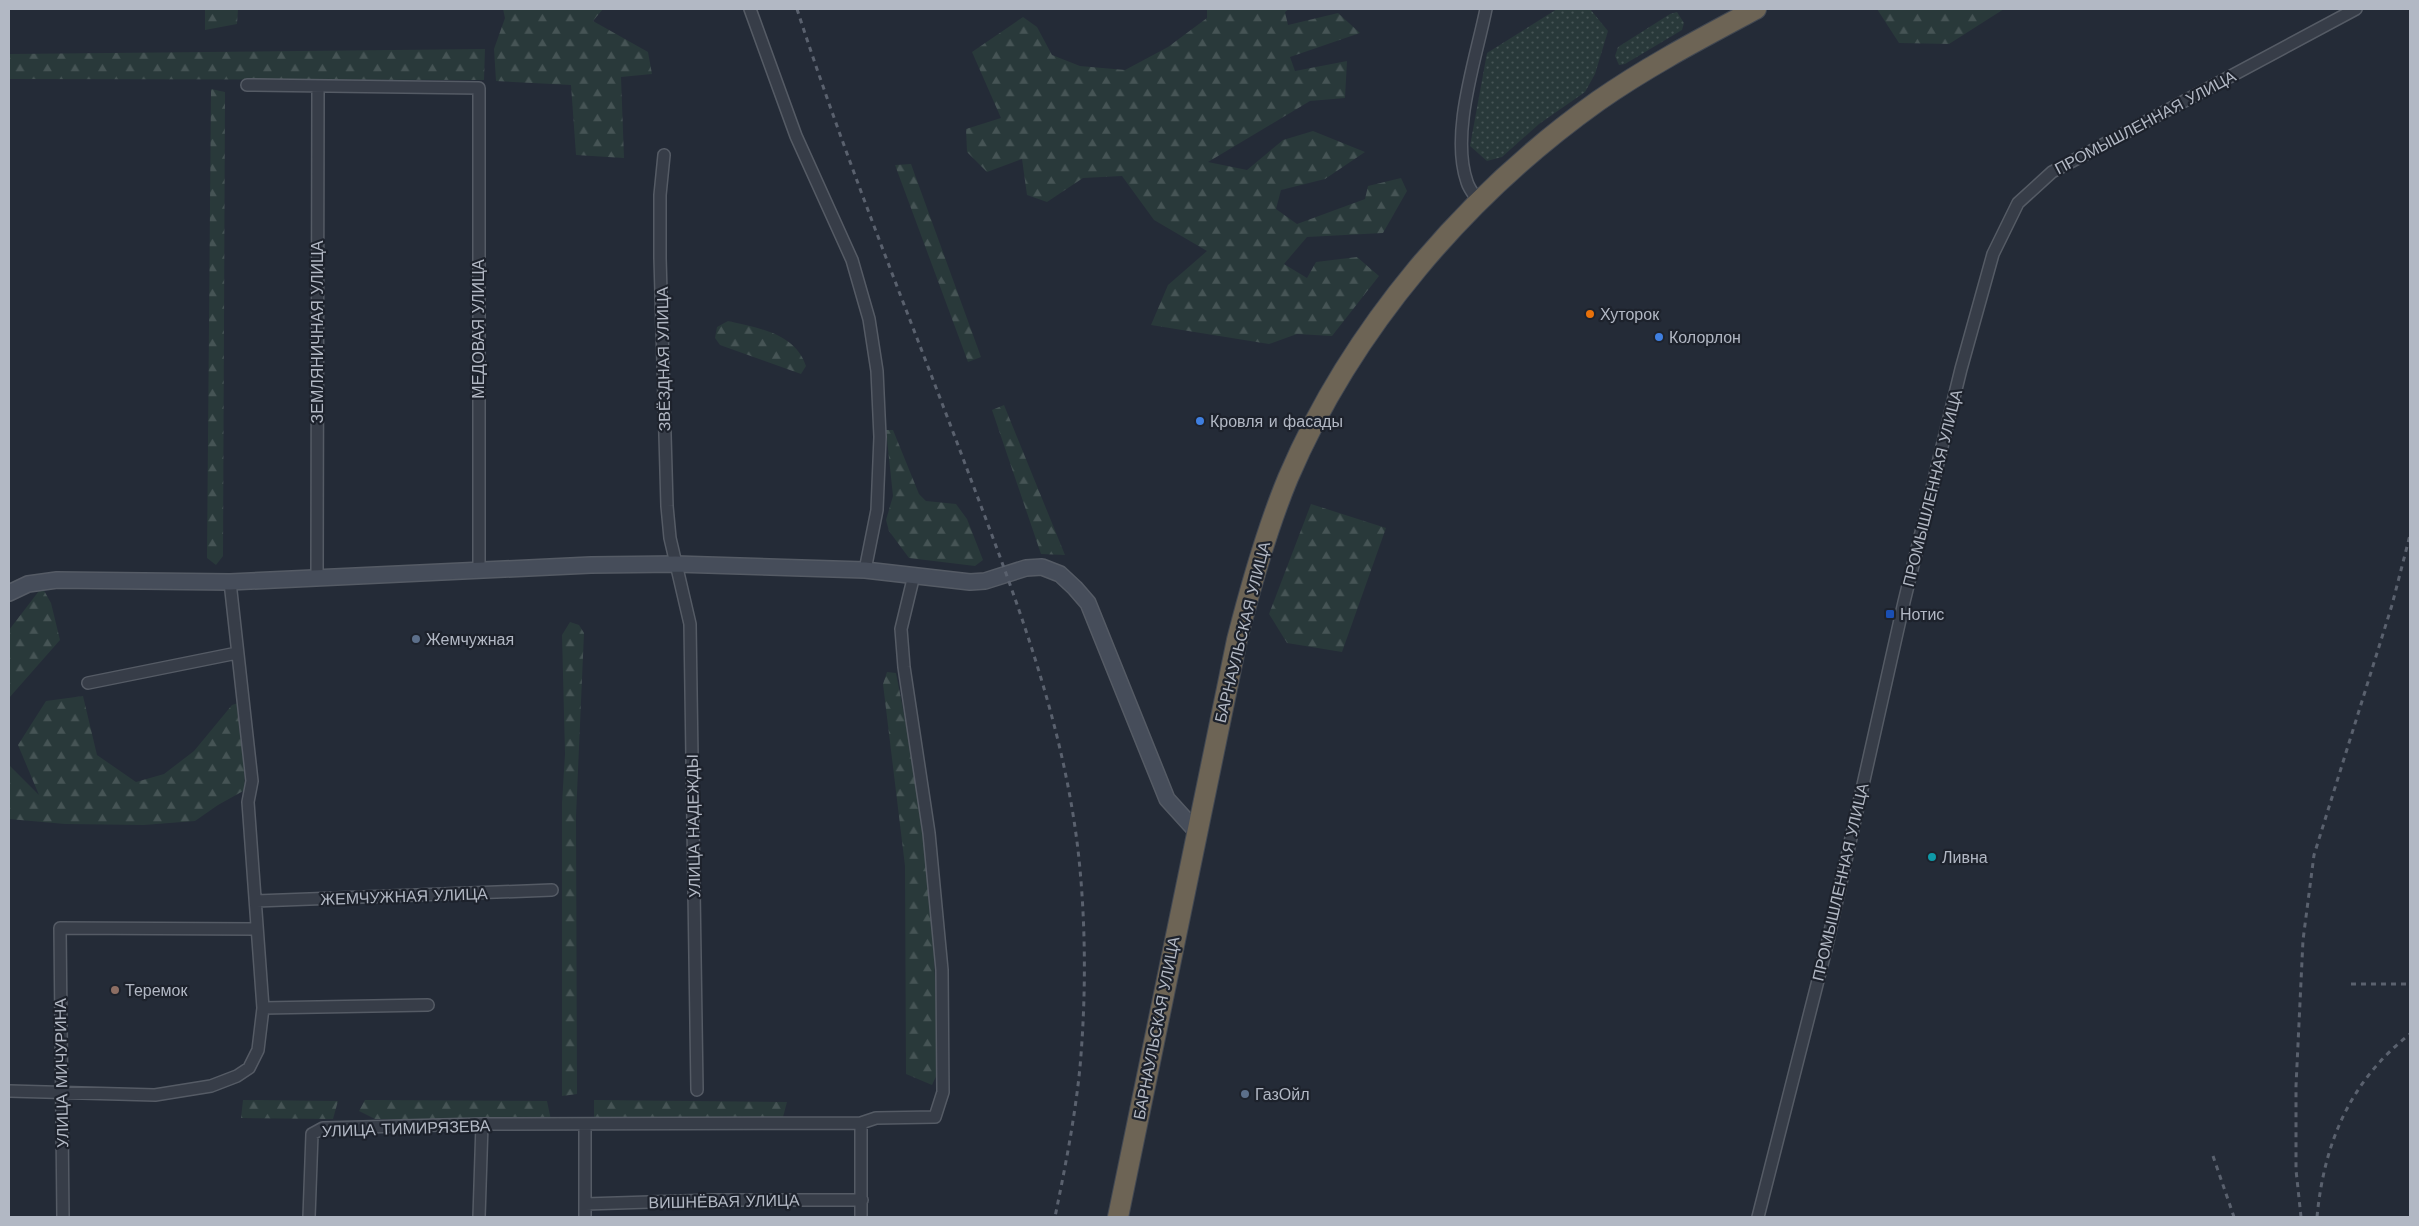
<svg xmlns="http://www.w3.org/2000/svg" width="2419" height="1226" font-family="'Work Sans',sans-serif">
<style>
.grass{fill:url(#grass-dots)}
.forest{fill:url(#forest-firs)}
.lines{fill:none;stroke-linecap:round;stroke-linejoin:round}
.street-casing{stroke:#555b65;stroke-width:14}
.secondary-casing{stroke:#555b65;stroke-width:18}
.highway-casing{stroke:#424852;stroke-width:22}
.street{stroke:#373d48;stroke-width:11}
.secondary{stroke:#464d5a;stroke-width:15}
.highway{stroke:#6d6455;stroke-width:20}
.rail{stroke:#5a616e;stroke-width:3;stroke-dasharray:5 5;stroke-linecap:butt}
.food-dot{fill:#e8710a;stroke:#1d222c;stroke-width:2}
.shop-dot{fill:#3f7fe0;stroke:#1d222c;stroke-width:2}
.transit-dot{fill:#1a4fb4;stroke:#1d222c;stroke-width:2}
.service-dot{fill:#5c6f8a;stroke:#1d222c;stroke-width:2}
.culture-dot{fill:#0f9aa8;stroke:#1d222c;stroke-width:2}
.education-dot{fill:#8d6e63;stroke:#1d222c;stroke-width:2}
.labels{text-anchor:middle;stroke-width:4.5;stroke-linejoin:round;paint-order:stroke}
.street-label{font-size:16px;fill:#b2b8c4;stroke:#1d222c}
.poi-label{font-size:16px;fill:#b2b8c4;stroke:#1d222c;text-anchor:start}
</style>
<defs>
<pattern id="grass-dots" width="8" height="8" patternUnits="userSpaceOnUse" patternTransform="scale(1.25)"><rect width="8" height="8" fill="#29393a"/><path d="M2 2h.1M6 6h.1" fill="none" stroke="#465455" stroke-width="1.8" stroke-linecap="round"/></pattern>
<pattern id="forest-firs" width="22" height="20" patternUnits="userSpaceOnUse" patternTransform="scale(1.25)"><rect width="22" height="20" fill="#29393a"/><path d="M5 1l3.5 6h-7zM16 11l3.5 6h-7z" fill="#465455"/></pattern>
</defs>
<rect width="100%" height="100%" fill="#242b37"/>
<path class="grass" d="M1557,9H1590L1608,31L1595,74L1585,92L1539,124L1502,157L1487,161L1470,146L1487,53Z
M1677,12L1684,23L1682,30L1625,64L1619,65L1615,56L1618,47L1670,14Z"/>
<path class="forest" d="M205,9H238L237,24L205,30Z
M503,9H603L593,21L648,52L652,74L621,77L624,158L576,155L571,85L496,81L494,49L505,18Z
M1207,9H1289L1285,12L1288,25L1338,13L1360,33L1290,57L1295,71L1347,61L1345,98L1310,101L1208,162L1247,170L1283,140L1313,131L1365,152L1325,179L1281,190L1276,209L1297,224L1365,199L1368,186L1401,178L1407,191L1383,233L1307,237L1284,264L1307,278L1316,262L1357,257L1379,276L1332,336L1297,334L1269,344L1151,325L1168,285L1207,251L1154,220L1122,176L1083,178L1047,202L1027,195L1022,159L987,172L967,152L966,129L1001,118L972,52L1023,17L1037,27L1052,55L1080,66L1125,70L1168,47L1207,18Z
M1877,9H2004L1949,44L1899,43Z
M485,49L484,80L9,79V54Z
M211,89L225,92L223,556L216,565L207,558Z
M911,164L981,357L968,362L895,165Z
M728,321C758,328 795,333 806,366L801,374L720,345L715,338L717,327Z
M1004,405L1065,555L1041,554L992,410Z
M886,430H893L919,494L926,501L956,504L967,519L983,560L975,566L909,558L889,531L886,520L893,496Z
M1311,504L1386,528L1342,652L1287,643L1269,614Z
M42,587L51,603L60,640L9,698V630Z
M570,622L579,625L584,633L576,816L577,1094L562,1096V803L565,754L562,635Z
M887,672L896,673L929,842L939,1070L932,1085L906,1074L905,866L883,684Z
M83,696L97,755L136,782L164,774L194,751L232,705L238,703L243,730L245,790L218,805L195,821L144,825L65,824L9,819V765L39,795L18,745L46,701Z
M243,1100L338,1101L333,1119L241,1118Z
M365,1100L547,1101L551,1120L375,1119L359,1111Z
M594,1100L787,1102L783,1117H594Z"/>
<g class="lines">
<defs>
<path id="street" d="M750,9L796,136L852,260L869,319L877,371L880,437L877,510L865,570
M247,85L479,88V569
M664,155L660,195V258L667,506L670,538L690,624L697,1090
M1479,202C1475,196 1469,189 1467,182C1450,133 1476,59 1486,9
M317,578L318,86
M88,683L237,653
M256,901L552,890
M263,1008L428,1005
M9,1091L155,1095L211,1086L237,1076L249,1068L258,1050L263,1008L248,802L252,781L230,582
M861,1123V1217
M585,1124V1217
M585,1204L714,1200H862
M63,1217L60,928L257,929
M309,1217L312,1134L323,1128L482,1124L861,1123L876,1118L935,1117L943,1092L942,970L929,833L904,667L901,629L914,575
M479,1217L482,1124
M1758,1217L1827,945L1904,602L1961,369L1993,254L2018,203L2052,172L2356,9"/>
<path id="secondary" d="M9,593L28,584L57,580L230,582L591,565L676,564L865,570L970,582L985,581L1026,568L1042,567L1060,574L1075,588L1088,603L1167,799L1196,831"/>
<path id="highway" d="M1118,1217L1237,640C1251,585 1266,531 1288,478C1352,328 1466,195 1598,101C1648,66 1702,38 1756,9"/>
</defs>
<use href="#street" class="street-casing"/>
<use href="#secondary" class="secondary-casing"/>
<use href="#highway" class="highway-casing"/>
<use href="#street" class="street"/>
<use href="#secondary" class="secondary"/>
<use href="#highway" class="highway"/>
<path class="rail" d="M797,9C848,167 912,322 970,477C1017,601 1065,726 1079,859C1086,928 1086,998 1080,1067C1075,1118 1065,1168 1055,1217
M2351,984H2410
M2213,1156L2234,1217
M2301,1217L2296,1170V1086L2303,940L2314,855L2392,605L2410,535
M2317,1217C2324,1143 2350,1081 2410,1034"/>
</g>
<circle class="food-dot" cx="1590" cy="314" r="5"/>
<g class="shop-dot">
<circle cx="1659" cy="337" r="5"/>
<circle cx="1200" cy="421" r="5"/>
</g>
<rect class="transit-dot" x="1885" y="609" width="10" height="10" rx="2.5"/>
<g class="service-dot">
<circle cx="416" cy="639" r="5"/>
<circle cx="1245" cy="1094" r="5"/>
</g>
<circle class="culture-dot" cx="1932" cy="857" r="5"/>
<circle class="education-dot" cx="115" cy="990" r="5"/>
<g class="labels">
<g class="street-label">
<text transform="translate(2145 122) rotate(-28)" y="6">ПРОМЫШЛЕННАЯ УЛИЦА</text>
<text transform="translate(478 329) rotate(-90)" y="6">МЕДОВАЯ УЛИЦА</text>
<text transform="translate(317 332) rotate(-90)" y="6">ЗЕМЛЯНИЧНАЯ УЛИЦА</text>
<text transform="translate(663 359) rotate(-91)" y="6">ЗВЁЗДНАЯ УЛИЦА</text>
<text transform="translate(1932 488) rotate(-76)" y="6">ПРОМЫШЛЕННАЯ УЛИЦА</text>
<text transform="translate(1242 632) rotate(-76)" y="6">БАРНАУЛЬСКАЯ УЛИЦА</text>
<text transform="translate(693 826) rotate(-91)" y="6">УЛИЦА НАДЕЖДЫ</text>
<text transform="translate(1840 882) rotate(-77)" y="6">ПРОМЫШЛЕННАЯ УЛИЦА</text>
<text transform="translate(404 896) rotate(-2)" y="6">ЖЕМЧУЖНАЯ УЛИЦА</text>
<text transform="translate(1156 1028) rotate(-79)" y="6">БАРНАУЛЬСКАЯ УЛИЦА</text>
<text transform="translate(61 1073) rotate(-91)" y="6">УЛИЦА МИЧУРИНА</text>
<text transform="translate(406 1128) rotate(-2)" y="6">УЛИЦА ТИМИРЯЗЕВА</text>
<text transform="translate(724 1201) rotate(-1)" y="6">ВИШНЁВАЯ УЛИЦА</text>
</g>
<g class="poi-label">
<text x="1600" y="320">Хуторок</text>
<text x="1669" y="343">Колорлон</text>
<text x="1210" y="427">Кровля и фасады</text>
<text x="1900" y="620">Нотис</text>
<text x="426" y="645">Жемчужная</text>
<text x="1942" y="863">Ливна</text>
<text x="125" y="996">Теремок</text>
<text x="1255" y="1100">ГазОйл</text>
</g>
</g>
<rect width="2419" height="1226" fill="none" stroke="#b2b8c4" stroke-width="20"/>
</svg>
